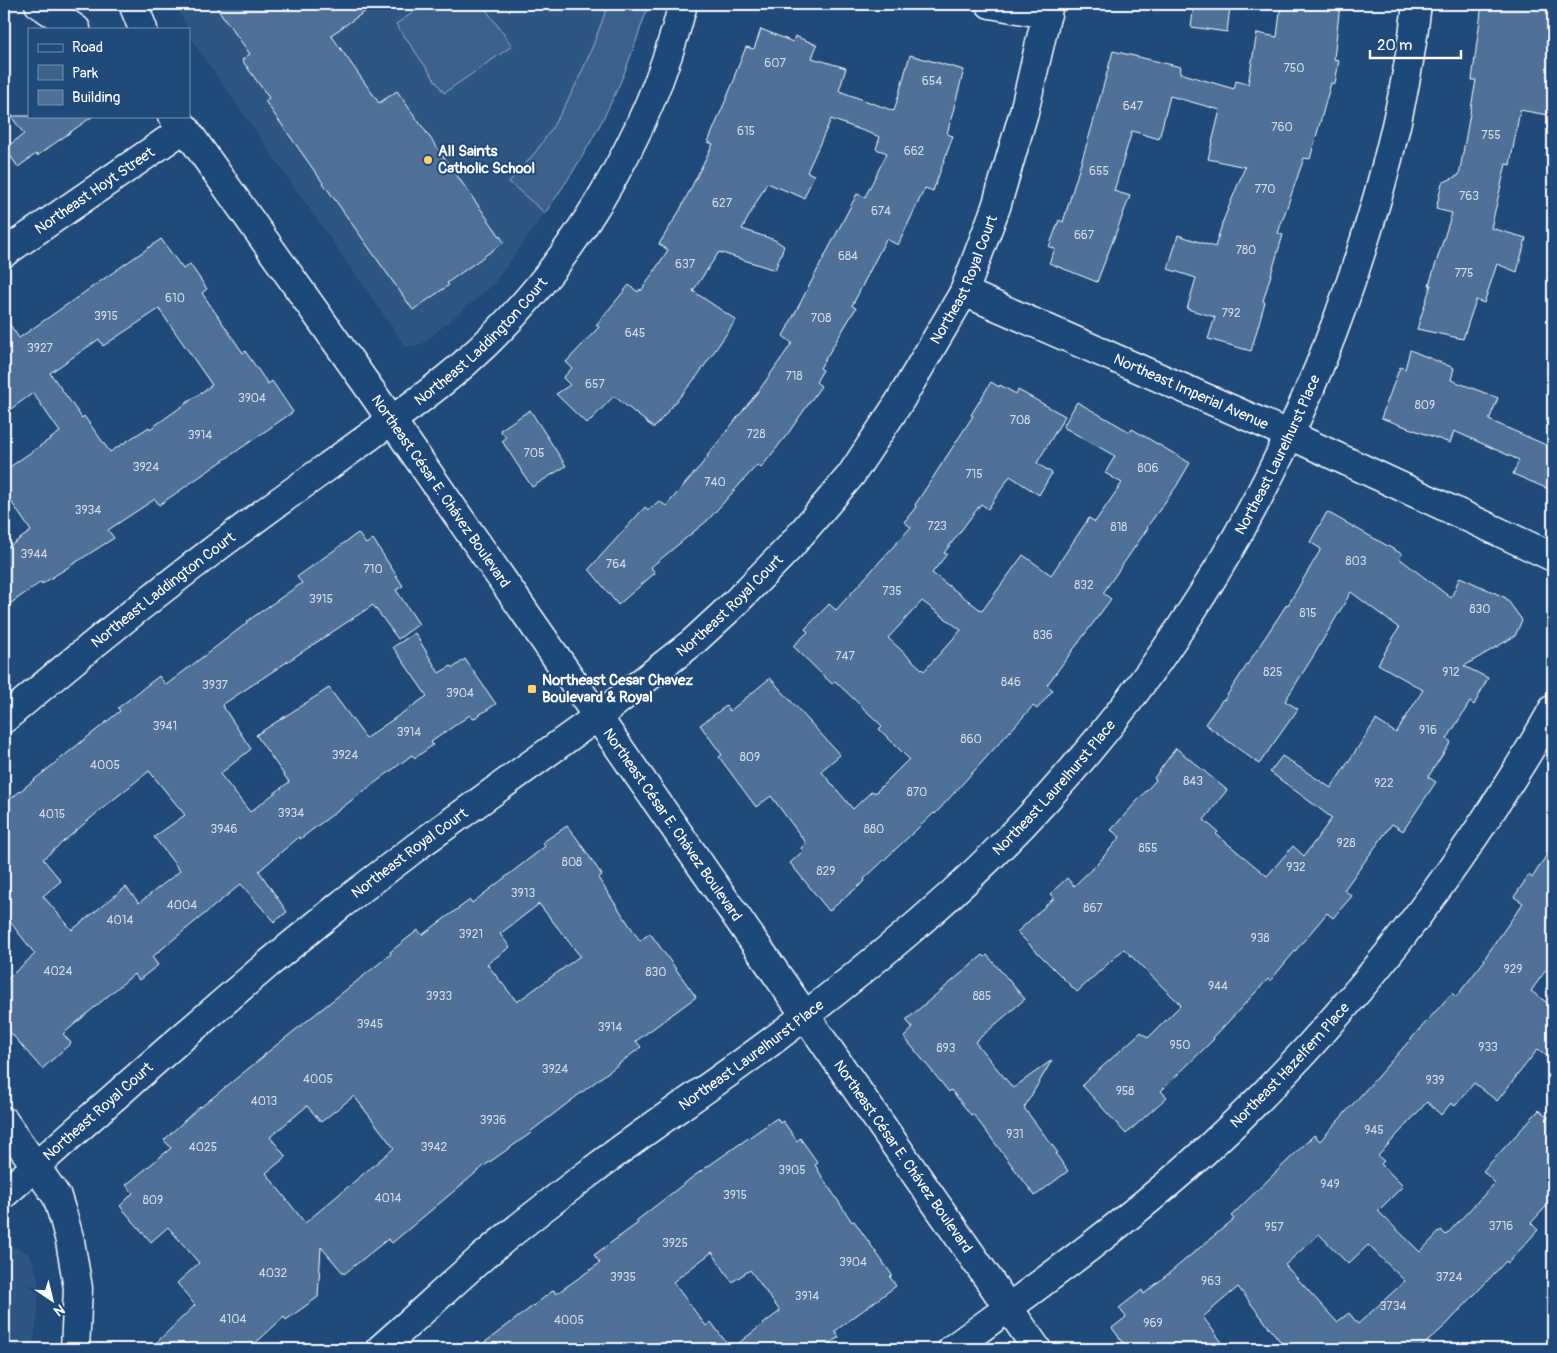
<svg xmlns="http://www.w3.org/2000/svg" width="1557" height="1353" font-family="Pangolin,sans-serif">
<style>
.built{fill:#2e5683}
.green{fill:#3c618b;stroke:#9eb0c5}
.building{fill:#507197;stroke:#fff;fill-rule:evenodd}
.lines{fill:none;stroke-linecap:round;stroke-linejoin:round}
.minor-casing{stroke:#fff;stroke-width:31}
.major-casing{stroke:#fff;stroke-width:31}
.minor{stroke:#1f4a7a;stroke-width:28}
.major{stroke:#1f4a7a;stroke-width:28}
.poi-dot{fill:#ffd166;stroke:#1f4a7a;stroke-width:2}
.labels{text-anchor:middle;stroke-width:4;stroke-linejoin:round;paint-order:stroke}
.number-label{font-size:12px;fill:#d3dce5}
.poi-label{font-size:15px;font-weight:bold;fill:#fff;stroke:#1f4a7a;text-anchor:start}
.street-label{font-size:15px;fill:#fff;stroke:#1f4a7a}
</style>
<rect width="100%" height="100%" fill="#1f4a7a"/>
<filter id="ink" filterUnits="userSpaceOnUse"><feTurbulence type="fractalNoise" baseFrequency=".02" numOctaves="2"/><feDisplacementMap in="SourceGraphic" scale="10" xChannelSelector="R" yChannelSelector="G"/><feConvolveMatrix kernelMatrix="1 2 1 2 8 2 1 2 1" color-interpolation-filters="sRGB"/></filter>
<g filter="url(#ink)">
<path class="built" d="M182,4H649L616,93L591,143L571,176L545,213L492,286L422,344L406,347L196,46L177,7Z
M12,1246L28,1253L34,1264L38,1279V1314L32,1349H4V1251Z"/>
<path class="green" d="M426,4H482L512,46L444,93L396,24Z
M608,4H649C638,34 629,65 615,94C596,136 572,175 545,213L509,182C518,171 529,161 537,150C569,106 591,55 608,4Z"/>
<path class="building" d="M214,4H376L331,35L379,103L397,91L504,242L447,283L449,285L413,310L265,101L269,98L242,60L250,54Z
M1194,4L1230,7L1227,32L1191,27Z
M1281,4H1340L1334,59L1339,60L1335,84L1331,83L1310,159L1304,158L1278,233L1283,235L1263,301L1265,302L1251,351L1208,339L1215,317L1187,309L1196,278L1168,269L1178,235L1215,247L1223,221L1245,167L1208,159L1220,110L1170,96L1159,139L1132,131L1114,191L1130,196L1097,282L1049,263L1055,249L1049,247L1059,220L1063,222L1091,130L1113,51L1181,67L1180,73L1234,89L1236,81L1248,84L1257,33L1277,37Z
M1482,4H1553V116L1520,110L1510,165L1506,164L1491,228L1526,238L1517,272L1497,264L1484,303L1476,300L1463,339L1417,329L1431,285H1429L1452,213L1436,209L1442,183L1459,175L1476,80H1472Z
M761,29L793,42L795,36L817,45L812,58L846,68L839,91L894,111L910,55L964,70L947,134L953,136L933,191L925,188L898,245L886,239L852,306L856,308L820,368L823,370L816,382L821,386L789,432L761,468L757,465L708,520L651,567L655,573L618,605L589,569L645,507L648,510L659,501L666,506L708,457L707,456L760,389L792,343L783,336L857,194L865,197L887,153L876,149L880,137L831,119L807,172L814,175L804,198L767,183L742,229L775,240L784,246L775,270L719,252L693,291L736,320L698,375L654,428L614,396L587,424L556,394L570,385L563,378L572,368L566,362L599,327L596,325L629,285L638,292L640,289L641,291L668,250L659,244L680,210L713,144L708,142L735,78L734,77L746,47L754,49Z
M11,116H93L37,156L36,154L18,167L5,148L24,134Z
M161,239L183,269L190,264L207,289L202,293L243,353L245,351L268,384L272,381L293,412L159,505L155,499L108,530L114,538L42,584L41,582L4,608V550L31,531L4,491V471L60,432L33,393L4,414V316L19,338ZM159,309L212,385L150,429L149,427L110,452L84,416L82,418L50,373L99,339L103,346Z
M1410,350L1454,368L1451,380L1498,398L1489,420L1553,448V491L1513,474L1519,460L1454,431L1450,443L1381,418L1400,367L1405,369Z
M991,382L999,387L1000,385L1016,394L1018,390L1065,416L1037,463L1052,473L1039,495L1010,476L988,509L981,504L944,553L947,554L932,573L982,611L1023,555L1051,575L1089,518L1095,522L1122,483L1105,473L1115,456L1063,427L1077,402L1130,432L1132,429L1190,463L1176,487L1147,527L1148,528L1103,593L1111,599L1047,685L1053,690L1037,709L1033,706L935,814L934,813L864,879L865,881L829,911L790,863L803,851L801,848L806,843L771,796L756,807L719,757L722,755L700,725L726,706L730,711L770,678L840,755L821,771L853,809L872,791L875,793L909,759L879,729L882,726L835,681L832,684L793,646L808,632L805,629L829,604L836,610L911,527L904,522L916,507L915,505L973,416L971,415ZM922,601L961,630L924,671L888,638Z
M530,410L566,466L532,487L502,441L506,438L500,430Z
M1327,512L1402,554L1399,558L1451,598L1460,577L1506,598L1522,620L1515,636L1464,666L1488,678L1474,705L1470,702L1447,739L1451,742L1428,777L1436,782L1403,831L1392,824L1344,890L1352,896L1333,918L1327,913L1270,981L1268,979L1213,1038L1214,1039L1161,1091L1167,1097L1126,1134L1082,1085L1141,1032L1148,1038L1181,1005L1124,949L1077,992L1017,932L1054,898L1050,894L1067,878L1074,886L1099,862L1120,837L1111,830L1156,780L1154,778L1176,748L1227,790L1204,820L1218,832L1216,834L1267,876L1293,846L1304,856L1332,818L1270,772L1282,756L1331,788L1376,720L1396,733L1423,690L1378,664L1399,628L1351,592L1314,655L1285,701L1298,709L1259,764L1205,724L1223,699L1224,700L1287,604L1288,605L1321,549L1310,542Z
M358,533L366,544L373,539L403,586L396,590L419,624L398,639L373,605L222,705L251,749L220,774L250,812L289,782L256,735L329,688L366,738L427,696L393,647L415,633L439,673L451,666L453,668L465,659L496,704L473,719L470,715L431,742L433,745L415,758L412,755L300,839L299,837L259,871L287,912L274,922L241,884L152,957L158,965L139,980L134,974L63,1034L71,1043L42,1069L4,1025V982L35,954L4,914V804L120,711L118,708L159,676L166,685L247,623L246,622L302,583L297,577ZM149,771L185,815L154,837L180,871L139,903L126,887L72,930L43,896L61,881L43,859L98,812Z
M567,826L576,837L602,875L598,878L640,941L650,933L696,997L636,1041L641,1047L530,1132L531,1133L484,1166L392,1243L388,1239L344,1274L321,1247L318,1297L286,1320L284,1317L249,1349H150L195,1305L177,1283L199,1263L168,1227L151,1242L120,1206L133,1193L126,1185L171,1148L164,1140L200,1106L201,1107L264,1056V1055L391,954L390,952L418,930L422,935L470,900L472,903L543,848L545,846L543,842ZM539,904L580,956L517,1002L487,964L510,947L500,934ZM354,1096L394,1148L305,1223L266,1173L286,1157L270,1137L307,1106L321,1122Z
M1553,845V960L1531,991L1553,1007V1061L1538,1049L1497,1101L1474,1083L1455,1106L1451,1103L1441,1115L1427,1102L1378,1156L1384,1161L1381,1164L1403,1186L1378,1211L1420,1252L1441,1230L1446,1235L1495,1183L1483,1171L1539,1110L1553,1121V1199L1531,1223L1538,1230L1508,1263L1506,1261L1446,1325L1419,1349H1286L1238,1287L1203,1317L1227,1349H1128L1112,1328L1126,1317L1119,1308L1142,1290L1144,1294L1234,1219L1231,1216L1314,1135L1320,1141L1452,993L1456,997L1485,960L1484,959L1523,903L1514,897L1529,875L1532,878ZM1319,1234L1348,1264L1368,1245L1405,1281L1358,1324L1349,1313L1337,1322L1285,1265Z
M983,955L985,957L987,955L1025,999L975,1042L1013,1088L1052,1060L1024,1108L1058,1153L1056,1154L1068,1171L1035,1196L973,1114L971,1115L951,1090L949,1092L904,1037L913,1028L906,1020Z
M777,1118L780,1123L783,1121L797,1141L800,1138L818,1163L815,1165L821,1175L852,1222L854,1221L892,1275L890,1277L896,1286L835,1331L839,1337L821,1349H476L554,1290L556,1294L600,1263L594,1255L638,1223L636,1221L694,1176ZM712,1252L732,1282L750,1270L780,1311L731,1349L711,1322L706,1326L673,1282Z"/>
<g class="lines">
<defs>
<g id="minor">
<path d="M990,4L1047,14"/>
<path id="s1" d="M4,253L185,128"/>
<path id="s2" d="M964,292L1290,435L1553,557"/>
<path id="s3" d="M4,719C85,650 168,583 254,520C297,488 342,457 385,425C413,405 440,385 465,363C569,271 649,138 683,4"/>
<path d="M4,1121L57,1197L64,1219L70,1241L78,1288L75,1349"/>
<path id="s4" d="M4,1194L170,1048L268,964L343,903L419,845L597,717L693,642L732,606L789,548L851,475L898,404L964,292L996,207L1024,112L1049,4"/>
<path id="s5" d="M380,1349C413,1320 445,1290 479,1260C514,1230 552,1201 589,1173C648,1128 709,1088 768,1044C820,1005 871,964 920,922C1124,746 1270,525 1355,270C1384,183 1407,95 1417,4"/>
<path id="s6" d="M952,1349C1038,1286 1125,1224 1204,1152C1315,1050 1411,934 1493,808C1514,775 1535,743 1553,709"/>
</g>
<g id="major">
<path d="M39,4L76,29"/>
<path d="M133,4L143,29"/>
<path id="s7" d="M172,116L185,128L367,385L1037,1349"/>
</g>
</defs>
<use href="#minor" class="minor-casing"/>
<use href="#major" class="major-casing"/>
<use href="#minor" class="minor"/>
<use href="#major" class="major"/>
</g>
</g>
<g class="poi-dot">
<circle cx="428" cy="160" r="5"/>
<rect x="527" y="684" width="10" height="10" rx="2.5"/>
</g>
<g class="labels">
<g class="number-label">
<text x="775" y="67">607</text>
<text x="1294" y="72">750</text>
<text x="932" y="85">654</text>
<text x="1133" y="110">647</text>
<text x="1282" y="131">760</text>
<text x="746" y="135">615</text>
<text x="1491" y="139">755</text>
<text x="914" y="155">662</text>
<text x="1099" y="175">655</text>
<text x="1265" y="193">770</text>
<text x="1469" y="200">763</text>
<text x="722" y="207">627</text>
<text x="881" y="215">674</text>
<text x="1084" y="239">667</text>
<text x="1246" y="254">780</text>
<text x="848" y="260">684</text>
<text x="685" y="268">637</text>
<text x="1464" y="277">775</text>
<text x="175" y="302">610</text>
<text x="1231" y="317">792</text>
<text x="106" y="320">3915</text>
<text x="821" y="322">708</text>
<text x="635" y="337">645</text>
<text x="40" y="352">3927</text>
<text x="794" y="380">718</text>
<text x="595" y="388">657</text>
<text x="252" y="402">3904</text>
<text x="1425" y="409">809</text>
<text x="1020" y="424">708</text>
<text x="756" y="438">728</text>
<text x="200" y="439">3914</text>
<text x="534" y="457">705</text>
<text x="146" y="471">3924</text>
<text x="1148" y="472">806</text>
<text x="974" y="478">715</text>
<text x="715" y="486">740</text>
<text x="88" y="514">3934</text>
<text x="937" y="530">723</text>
<text x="1119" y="531">818</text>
<text x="34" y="558">3944</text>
<text x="1356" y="565">803</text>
<text x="616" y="568">764</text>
<text x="373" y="573">710</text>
<text x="1084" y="589">832</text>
<text x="892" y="595">735</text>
<text x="321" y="603">3915</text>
<text x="1480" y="613">830</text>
<text x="1308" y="617">815</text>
<text x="1043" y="639">836</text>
<text x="845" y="660">747</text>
<text x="1273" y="676">825</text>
<text x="1451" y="676">912</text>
<text x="1011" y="686">846</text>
<text x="215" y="689">3937</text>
<text x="460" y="697">3904</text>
<text x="165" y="730">3941</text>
<text x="1428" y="734">916</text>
<text x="409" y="736">3914</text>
<text x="971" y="743">860</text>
<text x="345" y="759">3924</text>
<text x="750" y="761">809</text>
<text x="105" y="769">4005</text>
<text x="1193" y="785">843</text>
<text x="1384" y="787">922</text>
<text x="917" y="796">870</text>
<text x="291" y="817">3934</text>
<text x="52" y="818">4015</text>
<text x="224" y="833">3946</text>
<text x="874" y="833">880</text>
<text x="1346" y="847">928</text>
<text x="1148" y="852">855</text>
<text x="572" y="866">808</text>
<text x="1296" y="871">932</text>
<text x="826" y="875">829</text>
<text x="523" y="897">3913</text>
<text x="182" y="909">4004</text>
<text x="1093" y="912">867</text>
<text x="120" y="924">4014</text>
<text x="471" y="938">3921</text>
<text x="1260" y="942">938</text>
<text x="1513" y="973">929</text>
<text x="58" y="975">4024</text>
<text x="656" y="976">830</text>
<text x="1218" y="990">944</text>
<text x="439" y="1000">3933</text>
<text x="982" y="1000">885</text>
<text x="370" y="1028">3945</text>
<text x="610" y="1031">3914</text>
<text x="1180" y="1049">950</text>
<text x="1488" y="1051">933</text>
<text x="946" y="1052">893</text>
<text x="555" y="1073">3924</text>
<text x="318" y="1083">4005</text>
<text x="1435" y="1084">939</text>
<text x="1125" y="1095">958</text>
<text x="264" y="1105">4013</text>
<text x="493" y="1124">3936</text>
<text x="1374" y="1134">945</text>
<text x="1015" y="1138">931</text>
<text x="203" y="1151">4025</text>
<text x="434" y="1151">3942</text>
<text x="792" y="1174">3905</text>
<text x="1330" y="1188">949</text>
<text x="735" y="1199">3915</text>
<text x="388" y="1202">4014</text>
<text x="153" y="1204">809</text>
<text x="1501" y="1230">3716</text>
<text x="1274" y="1231">957</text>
<text x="675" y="1247">3925</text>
<text x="853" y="1266">3904</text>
<text x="273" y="1277">4032</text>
<text x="623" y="1281">3935</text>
<text x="1449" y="1281">3724</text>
<text x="1211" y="1285">963</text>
<text x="807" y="1300">3914</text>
<text x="1393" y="1310">3734</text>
<text x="233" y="1323">4104</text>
<text x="569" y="1324">4005</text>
<text x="1153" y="1327">969</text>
</g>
<g class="poi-label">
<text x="438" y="156">All Saints<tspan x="438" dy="17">Catholic School</tspan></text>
<text x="542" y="685">Northeast Cesar Chavez<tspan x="542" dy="17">Boulevard &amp; Royal</tspan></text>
</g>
<g class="street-label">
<text dy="5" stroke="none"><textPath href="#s1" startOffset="110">Northeast Hoyt Street</textPath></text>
<text dy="5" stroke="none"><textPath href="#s4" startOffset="1340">Northeast Royal Court</textPath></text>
<text dy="5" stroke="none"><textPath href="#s3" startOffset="609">Northeast Laddington Court</textPath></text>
<text dy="5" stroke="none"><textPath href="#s2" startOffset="248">Northeast Imperial Avenue</textPath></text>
<text dy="5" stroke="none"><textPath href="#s5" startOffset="1282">Northeast Laurelhurst Place</textPath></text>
<text dy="5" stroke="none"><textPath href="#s7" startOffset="462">Northeast César E. Chávez Boulevard</textPath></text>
<text dy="5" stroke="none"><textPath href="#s3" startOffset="205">Northeast Laddington Court</textPath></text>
<text dy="5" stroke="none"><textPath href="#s4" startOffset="935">Northeast Royal Court</textPath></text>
<text dy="5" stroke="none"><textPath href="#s5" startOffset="879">Northeast Laurelhurst Place</textPath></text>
<text dy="5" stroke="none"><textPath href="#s7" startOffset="868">Northeast César E. Chávez Boulevard</textPath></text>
<text dy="5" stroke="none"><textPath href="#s4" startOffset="530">Northeast Royal Court</textPath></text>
<text dy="5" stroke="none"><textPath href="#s5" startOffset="474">Northeast Laurelhurst Place</textPath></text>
<text dy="5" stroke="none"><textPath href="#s6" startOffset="442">Northeast Hazelfern Place</textPath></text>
<text dy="5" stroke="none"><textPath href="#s4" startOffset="125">Northeast Royal Court</textPath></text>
<text dy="5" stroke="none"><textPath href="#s7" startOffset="1272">Northeast César E. Chávez Boulevard</textPath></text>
</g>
</g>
<rect width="1557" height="1353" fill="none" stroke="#1f4a7a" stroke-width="20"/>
<rect x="10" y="10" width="1537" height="1333" fill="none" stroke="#fff" stroke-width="2" filter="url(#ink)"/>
<rect x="28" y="28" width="162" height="90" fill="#1f4a7a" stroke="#7992af"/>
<rect x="38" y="44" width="25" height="8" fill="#1f4a7a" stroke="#7992af"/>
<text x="72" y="52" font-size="15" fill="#ffffff">Road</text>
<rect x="38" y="65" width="25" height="15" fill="#3c618b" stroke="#7992af"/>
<text x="72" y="78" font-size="15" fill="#ffffff">Park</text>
<rect x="38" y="90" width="25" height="15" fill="#507197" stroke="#7992af"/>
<text x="72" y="102" font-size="15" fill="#ffffff">Building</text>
<g transform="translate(52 1300) rotate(145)" stroke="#1f4a7a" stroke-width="4" paint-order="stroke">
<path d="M0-4L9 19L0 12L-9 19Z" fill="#ffffff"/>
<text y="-8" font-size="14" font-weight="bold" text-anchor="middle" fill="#ffffff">N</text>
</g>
<path d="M1370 50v8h91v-8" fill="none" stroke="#ffffff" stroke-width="2.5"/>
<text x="1377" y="50" font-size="15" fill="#ffffff" stroke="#1f4a7a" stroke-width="4" paint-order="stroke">20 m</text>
</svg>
